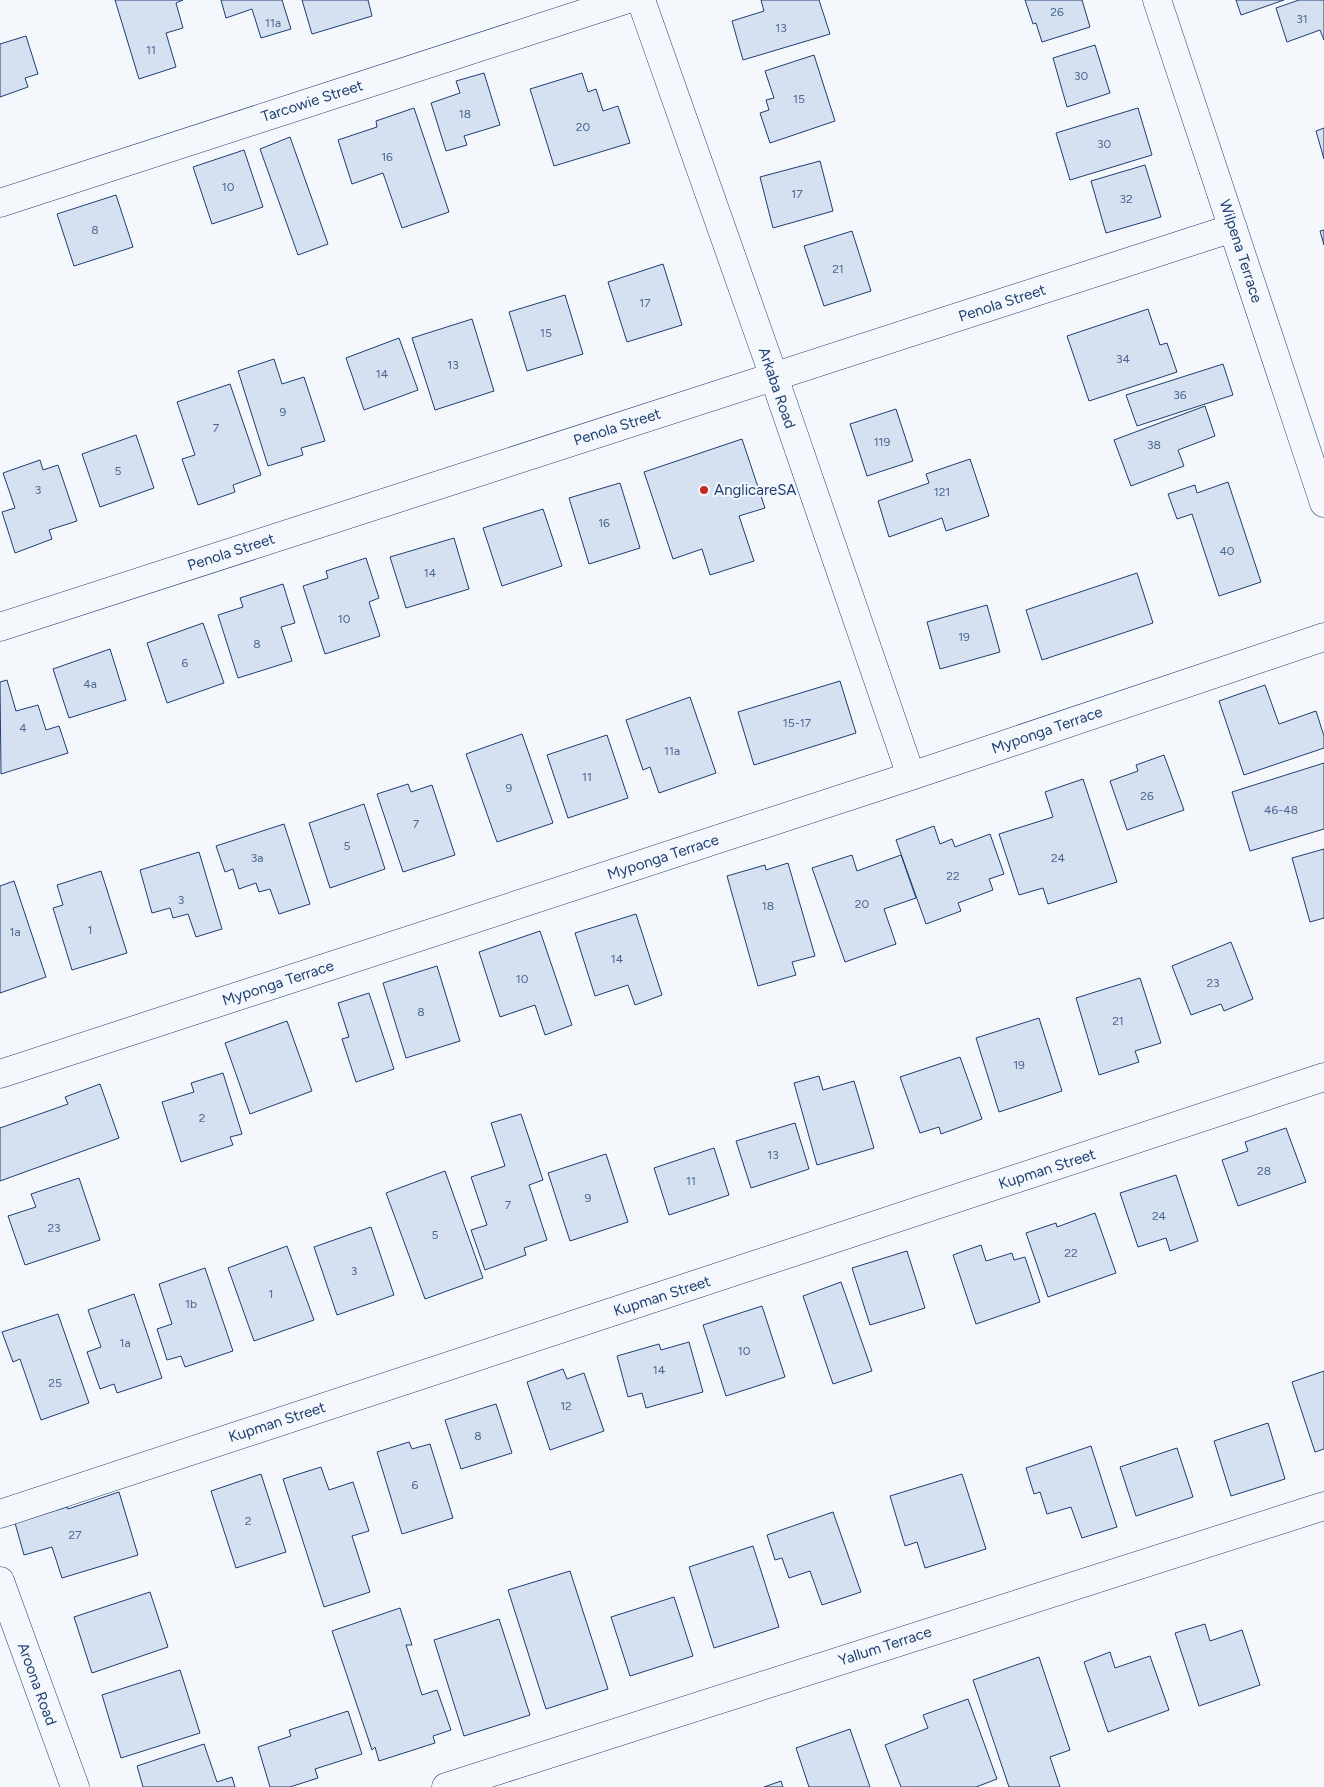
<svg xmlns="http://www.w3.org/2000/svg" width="1324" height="1787" font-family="Figtree,sans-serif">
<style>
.building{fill:#d5e0f0;stroke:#1d3f73}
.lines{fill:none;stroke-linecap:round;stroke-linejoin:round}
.minor-casing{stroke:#1d3f73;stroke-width:29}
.minor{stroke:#f4f7fb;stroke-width:28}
.poi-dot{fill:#c62828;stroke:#f4f7fb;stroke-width:2}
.labels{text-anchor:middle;stroke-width:4;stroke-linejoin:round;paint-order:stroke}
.number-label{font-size:12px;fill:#4b6792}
.street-label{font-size:15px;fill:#1d3f73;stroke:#f4f7fb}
.poi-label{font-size:15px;fill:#1d3f73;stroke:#f4f7fb;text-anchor:start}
</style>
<rect width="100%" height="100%" fill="#f4f7fb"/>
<path class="building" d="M115,0H183L176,3L183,28L166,33L176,67L139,79Z
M221,0H282L291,29L261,38L252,9L226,18Z
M302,0H368L372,16L312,34Z
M761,0H819L830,34L743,60L732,21L764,11Z
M1025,0H1082L1090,27L1042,42L1036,23L1033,24Z
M1236,0H1284L1241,15Z
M1299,0H1324V40L1320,30L1287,42L1276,8Z
M26,36L38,74L25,78L28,87L0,97V44Z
M1095,45L1110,93L1067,107L1053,58Z
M814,55L835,121L770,143L760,113L769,110L766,100L774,98L765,71Z
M484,73L500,125L464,136L467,145L446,151L431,103L460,93L456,81Z
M582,73L588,92L596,89L603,111L618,106L630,143L554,166L530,89Z
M414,108L449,212L402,228L383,173L352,184L338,140L377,127L376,121Z
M1138,108L1152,155L1070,180L1056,133Z
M1324,128V159L1316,131Z
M290,137L328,244L298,255L260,149Z
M244,150L263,207L212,224L193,167Z
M820,161L833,211L773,228L760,177Z
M1145,165L1161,217L1106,233L1091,181Z
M116,195L133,247L74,266L57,214Z
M1324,230V245L1320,231Z
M852,231L871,291L824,306L804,246Z
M663,264L682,325L627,342L608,282Z
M565,295L583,354L527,371L509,312Z
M1148,309L1160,345L1167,343L1177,372L1089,401L1067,336Z
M472,319L494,391L435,410L412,338Z
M399,338L418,390L364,410L346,358Z
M274,359L282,384L304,377L325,441L301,448L303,455L268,466L238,371Z
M1223,364L1233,395L1137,426L1126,395Z
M230,384L261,475L233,485L235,492L198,505L182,459L195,455L177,402Z
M1205,406L1215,436L1178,450L1184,466L1131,486L1114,440Z
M896,409L913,461L867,476L850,424Z
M136,435L154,488L100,507L82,454Z
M742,439L765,508L739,516L754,561L710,575L702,549L673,559L644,472Z
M970,459L989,516L946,531L942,518L889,537L878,501L929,483L926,474Z
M40,460L43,470L58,465L77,521L49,530L52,539L15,553L2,512L15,508L3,473Z
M1228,482L1261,582L1219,596L1192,514L1177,519L1168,494L1195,485L1197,493Z
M620,483L640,548L589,564L569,498Z
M543,509L562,566L502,586L483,528Z
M454,538L469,589L406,608L390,557Z
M366,558L379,598L369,602L380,636L325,654L303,586L328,578L326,571Z
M1137,573L1153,623L1042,660L1026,610Z
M283,584L295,623L281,627L292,661L238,678L218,615L243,607L240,598Z
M987,605L1000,652L940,669L927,622Z
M203,623L224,683L167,703L147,643Z
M110,649L126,700L69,718L53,669Z
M7,680L16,711L38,705L46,730L59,726L68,753L1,774L0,682Z
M840,681L856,733L754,765L738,712Z
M1265,685L1279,724L1316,711L1324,736V748L1244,775L1219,701Z
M690,697L716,773L659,793L650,767L643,770L626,720Z
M522,734L553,823L497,842L466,754Z
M607,735L628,798L568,818L547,755Z
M1164,755L1184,810L1127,830L1110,781L1138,771L1136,765Z
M1324,763V829L1250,851L1232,792Z
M1083,779L1117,882L1048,904L1043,888L1019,895L999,834L1053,817L1045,792Z
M408,784L411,792L432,785L455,855L403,872L377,794Z
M364,804L385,869L330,888L309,823Z
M284,824L310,904L279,914L270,889L259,892L256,883L239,889L233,869L225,872L216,846Z
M934,826L940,844L952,839L955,847L990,834L1004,874L989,879L993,890L958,903L961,911L926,924L896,840Z
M1324,849V918L1310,922L1292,858Z
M199,852L222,929L196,937L188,914L173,918L170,908L152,913L140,870Z
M852,855L857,871L901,855L916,898L884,909L896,944L845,962L812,868Z
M788,863L815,956L792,962L796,975L758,986L727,876L765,865L766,870Z
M101,871L127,953L72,970L53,908L63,905L57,885Z
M14,881L46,977L0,993V886Z
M636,914L662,995L635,1005L628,985L595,996L575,933Z
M540,931L572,1025L545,1035L535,1005L500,1017L479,952Z
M1231,942L1253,999L1224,1011L1221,1004L1191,1015L1172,966Z
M437,966L460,1041L406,1058L383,983Z
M1140,978L1161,1043L1135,1051L1139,1062L1099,1075L1076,998Z
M369,993L394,1069L356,1082L342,1039L349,1037L338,1003Z
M1039,1018L1062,1091L999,1112L976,1038Z
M287,1021L312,1091L250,1114L225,1043Z
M960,1057L982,1119L941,1134L939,1127L920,1133L900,1077Z
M223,1073L242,1134L230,1137L233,1145L181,1162L162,1102L194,1092L191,1083Z
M819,1076L823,1090L854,1081L874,1148L817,1165L794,1083Z
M100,1084L119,1138L0,1181V1128L68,1104L65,1097Z
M521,1114L543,1180L529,1185L547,1240L524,1248L526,1255L485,1270L471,1230L487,1225L471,1177L505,1166L491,1123Z
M795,1123L809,1169L751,1188L736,1141Z
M1286,1128L1306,1182L1238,1206L1222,1160L1248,1151L1245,1142Z
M714,1148L729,1195L669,1215L654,1168Z
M606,1154L628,1222L570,1241L548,1173Z
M445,1171L483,1278L425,1299L386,1193Z
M1176,1175L1198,1241L1170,1251L1166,1238L1138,1247L1120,1193Z
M79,1178L100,1240L25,1265L8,1216L36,1207L31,1194Z
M1095,1213L1116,1273L1048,1297L1026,1233L1056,1223L1057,1227Z
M371,1227L394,1295L337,1315L314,1247Z
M981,1245L986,1261L1012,1253L1014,1260L1025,1257L1040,1302L976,1324L953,1255Z
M287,1246L314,1320L254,1341L228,1268Z
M907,1251L925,1308L870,1325L852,1268Z
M205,1268L233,1351L185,1367L181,1356L167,1360L157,1329L172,1324L159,1284Z
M841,1282L872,1371L833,1384L803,1296Z
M134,1294L162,1378L117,1393L114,1384L100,1389L87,1352L101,1347L88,1310Z
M762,1306L785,1377L726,1396L703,1325Z
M58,1314L89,1403L41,1420L20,1359L13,1362L2,1332Z
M689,1342L703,1392L646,1408L642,1393L628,1397L617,1356L659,1344L661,1350Z
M563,1369L567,1379L584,1373L604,1431L550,1450L527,1382Z
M1324,1371V1449L1315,1452L1292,1382Z
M496,1404L512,1453L461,1469L445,1420Z
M1268,1423L1285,1479L1231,1496L1214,1441Z
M409,1442L412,1449L430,1444L453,1518L402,1534L377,1452Z
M1091,1446L1117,1527L1082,1538L1071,1507L1047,1514L1040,1492L1034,1494L1026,1468Z
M1177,1448L1193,1497L1136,1516L1120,1467Z
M321,1467L329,1490L353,1482L369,1531L352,1536L370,1592L324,1607L283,1479Z
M261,1474L286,1552L236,1568L211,1491Z
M962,1474L986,1549L925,1568L917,1542L905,1546L890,1496Z
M119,1492L138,1555L62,1578L52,1547L24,1555L15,1523L67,1507L68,1509Z
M833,1512L861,1592L822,1605L810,1571L789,1578L782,1558L775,1560L767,1535Z
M753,1546L779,1627L714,1648L689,1567Z
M570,1571L608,1689L546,1709L508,1590Z
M150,1592L168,1647L92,1673L74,1617Z
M674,1597L693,1656L630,1676L611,1617Z
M400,1608L412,1645H406L422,1695L437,1690L451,1730L433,1736L435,1743L379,1761L375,1747L372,1750L332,1631Z
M499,1619L530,1715L464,1736L434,1640Z
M1205,1624L1210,1641L1242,1630L1260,1685L1199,1706L1175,1633Z
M1110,1652L1115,1668L1150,1656L1169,1710L1108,1732L1084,1662Z
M1039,1657L1070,1750L1050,1757L1060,1787H1009L973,1680Z
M180,1670L200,1733L121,1758L102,1695Z
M968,1699L997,1779L976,1787H901L885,1745L928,1728L923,1715Z
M348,1711L362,1754L315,1769L318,1778L290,1787H270L258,1747L291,1736L289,1730Z
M850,1729L870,1787H809L796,1748Z
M204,1744L217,1782L232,1777L235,1787H143L137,1766Z
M781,1781L783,1787H764Z"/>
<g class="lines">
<defs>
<path id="minor" d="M641,0L774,377L911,776
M1157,0L1324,503
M0,203L625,0
M0,627L1233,228
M0,1074L911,776L1324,637
M0,1514L1324,1077
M0,1581L75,1787
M446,1787L1324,1506"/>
</defs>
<use href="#minor" class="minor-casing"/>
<use href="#minor" class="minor"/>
</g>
<circle class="poi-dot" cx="704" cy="490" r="5"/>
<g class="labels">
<g class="number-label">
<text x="1057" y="16">26</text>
<text x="1302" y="23">31</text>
<text x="273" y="27">11a</text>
<text x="781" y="32">13</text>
<text x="151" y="54">11</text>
<text x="1081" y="80">30</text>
<text x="799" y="103">15</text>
<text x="465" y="118">18</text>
<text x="583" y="131">20</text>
<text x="1104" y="148">30</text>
<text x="387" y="161">16</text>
<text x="228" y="191">10</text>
<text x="797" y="198">17</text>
<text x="1126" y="203">32</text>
<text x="95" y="234">8</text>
<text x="838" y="273">21</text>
<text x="645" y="307">17</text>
<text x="546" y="337">15</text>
<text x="1123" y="363">34</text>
<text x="453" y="369">13</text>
<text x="382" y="378">14</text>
<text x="1180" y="399">36</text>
<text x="283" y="416">9</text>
<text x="216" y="432">7</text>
<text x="882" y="446">119</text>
<text x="1154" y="449">38</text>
<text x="118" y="475">5</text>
<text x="38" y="494">3</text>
<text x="942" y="496">121</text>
<text x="604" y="527">16</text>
<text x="1227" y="555">40</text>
<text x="430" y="577">14</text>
<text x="344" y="623">10</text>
<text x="964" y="641">19</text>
<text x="257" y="648">8</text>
<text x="185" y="667">6</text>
<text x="90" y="688">4a</text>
<text x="797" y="727">15-17</text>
<text x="23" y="732">4</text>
<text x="672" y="755">11a</text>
<text x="587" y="781">11</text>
<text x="509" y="792">9</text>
<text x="1147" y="800">26</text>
<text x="1281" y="814">46-48</text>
<text x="416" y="828">7</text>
<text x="347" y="850">5</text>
<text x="257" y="862">3a</text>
<text x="1058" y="862">24</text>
<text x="953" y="880">22</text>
<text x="181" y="904">3</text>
<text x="862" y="908">20</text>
<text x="768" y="910">18</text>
<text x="90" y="934">1</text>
<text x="15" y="936">1a</text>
<text x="617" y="963">14</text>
<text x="522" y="983">10</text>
<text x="1213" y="987">23</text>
<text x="421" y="1016">8</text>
<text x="1118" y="1025">21</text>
<text x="1019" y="1069">19</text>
<text x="202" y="1122">2</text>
<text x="773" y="1159">13</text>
<text x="1264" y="1175">28</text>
<text x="691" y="1185">11</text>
<text x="588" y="1202">9</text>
<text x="508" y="1209">7</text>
<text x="1159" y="1220">24</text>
<text x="54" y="1232">23</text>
<text x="435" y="1239">5</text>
<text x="1071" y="1257">22</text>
<text x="354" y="1275">3</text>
<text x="271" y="1298">1</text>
<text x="191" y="1308">1b</text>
<text x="125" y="1347">1a</text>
<text x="744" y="1355">10</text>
<text x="659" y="1374">14</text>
<text x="55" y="1387">25</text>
<text x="566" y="1410">12</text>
<text x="478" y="1440">8</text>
<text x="415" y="1489">6</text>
<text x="248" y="1525">2</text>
<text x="75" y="1539">27</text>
</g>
<g class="street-label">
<text transform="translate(312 101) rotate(-18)" y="5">Tarcowie Street</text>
<text transform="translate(1241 251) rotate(72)" y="5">Wilpena Terrace</text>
<text transform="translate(1002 303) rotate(-18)" y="5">Penola Street</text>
<text transform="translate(777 388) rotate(71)" y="5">Arkaba Road</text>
<text transform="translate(617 427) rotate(-18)" y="5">Penola Street</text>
<text transform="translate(231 552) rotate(-18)" y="5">Penola Street</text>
<text transform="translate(1047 730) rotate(-19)" y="5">Myponga Terrace</text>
<text transform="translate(663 857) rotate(-18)" y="5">Myponga Terrace</text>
<text transform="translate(278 983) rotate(-18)" y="5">Myponga Terrace</text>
<text transform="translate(1047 1169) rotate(-18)" y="5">Kupman Street</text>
<text transform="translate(662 1296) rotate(-18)" y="5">Kupman Street</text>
<text transform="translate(277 1422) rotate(-18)" y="5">Kupman Street</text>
<text transform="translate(885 1646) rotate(-18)" y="5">Yallum Terrace</text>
<text transform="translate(37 1684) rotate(70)" y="5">Aroona Road</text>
</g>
<g class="poi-label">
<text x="714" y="495">AnglicareSA</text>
</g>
</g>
</svg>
